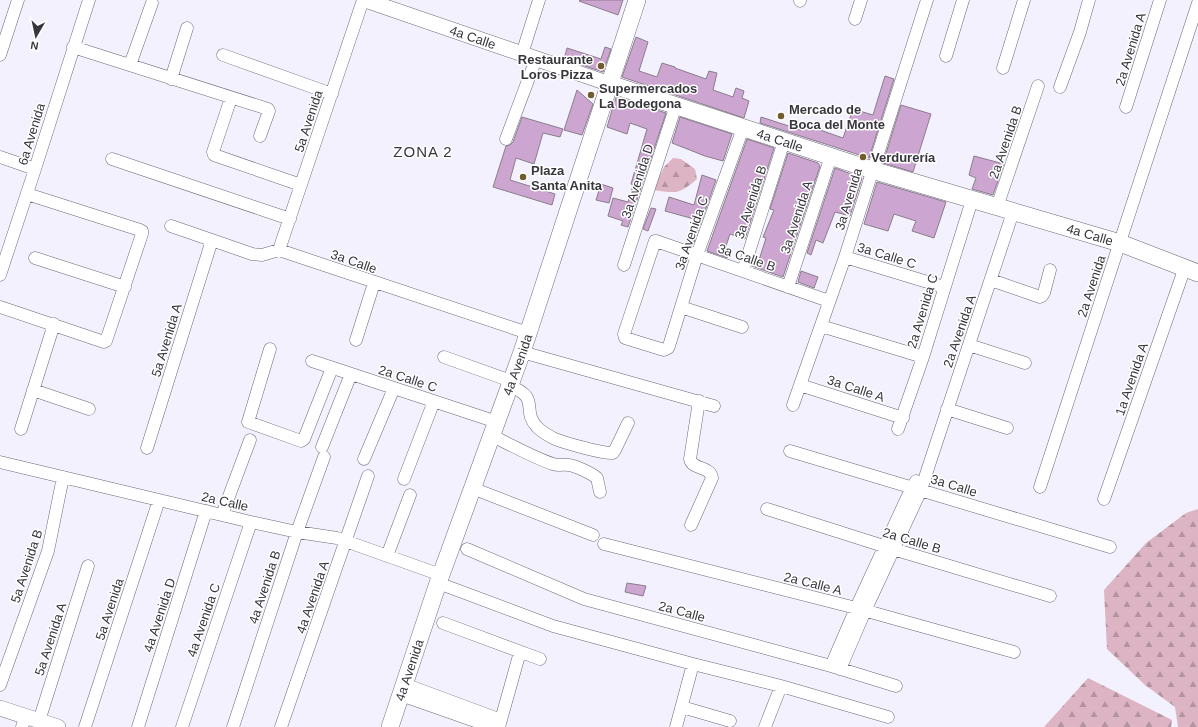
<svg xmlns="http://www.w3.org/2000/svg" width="1198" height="727" font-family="Arial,sans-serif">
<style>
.forest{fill:url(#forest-firs)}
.building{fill:#cca6d1;stroke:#8a7d8b}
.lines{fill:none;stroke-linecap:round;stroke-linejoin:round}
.minor-casing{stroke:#6b6979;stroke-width:13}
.tertiary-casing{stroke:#6b6979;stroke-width:16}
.secondary-casing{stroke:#6b6979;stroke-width:18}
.minor{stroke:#fff;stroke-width:12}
.tertiary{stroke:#fff;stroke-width:15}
.secondary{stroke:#fff;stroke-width:17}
.poi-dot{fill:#725c2b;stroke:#fff;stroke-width:1.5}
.labels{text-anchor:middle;stroke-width:3;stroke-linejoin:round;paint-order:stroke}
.street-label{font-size:13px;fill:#37363d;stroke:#fff}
.poi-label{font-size:13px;font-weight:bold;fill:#37363d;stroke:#fff;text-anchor:start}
.quarter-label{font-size:15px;letter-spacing:1px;fill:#37363d;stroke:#fff}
</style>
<defs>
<pattern id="forest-firs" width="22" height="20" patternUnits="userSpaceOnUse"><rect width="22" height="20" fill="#ddb4c4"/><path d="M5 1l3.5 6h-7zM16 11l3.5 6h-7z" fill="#b493a0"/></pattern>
</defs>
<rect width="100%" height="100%" fill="#f3f1fd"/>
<path class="forest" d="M673,158L681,159L695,169L697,179C679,195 676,193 653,190L664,167Z
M1198,509V727H1178L1175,707L1145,685L1107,649L1104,590L1146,543L1186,513Z
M1088,678L1172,720L1171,727H1044Z"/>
<path class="building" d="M580,0H623L618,15L579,1Z
M636,37L648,42L639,71L657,77L662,63L675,67V68L706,79L709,71L717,73L713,90L733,97L736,88L744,91L742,98L749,101L744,118L622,77Z
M605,47L611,49L603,72L564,59L567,48L601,59Z
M885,76L894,79L869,158L760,123L761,117L801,130L803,124L843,138L853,109L873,115Z
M577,90L593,104L582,135L564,130Z
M616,97L666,113L628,227L621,225L623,221L608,216L613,198L628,202L633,185L631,184L647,129L630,123L627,134L607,127Z
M901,105L931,114L913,172L883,163Z
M522,117L563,129L560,137L543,133L534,164L516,158L510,180L555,194L552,205L493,187L506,146L510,145L513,142Z
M680,117L732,134L723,161L705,156L672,143Z
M747,139L774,148L745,239L730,234L725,249L730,250L727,258L707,251Z
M788,153L818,163L820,166L783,277L752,266L755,258L759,260L766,238L763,237L774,210L770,209Z
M974,156L1004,164L993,195L972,189L976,178L969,175Z
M835,168L862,178L850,216L835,212L823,243L816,240L811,255L807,253Z
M702,175L716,180L693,245L686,243L694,219L665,211L669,197L694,205Z
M877,182L946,202L934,238L912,231L916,221L894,214L888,231L864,224Z
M601,184L613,188L609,203L596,200Z
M651,208L656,209L648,231L643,229Z
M801,271L818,277L814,288L798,282Z
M627,583L646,586L643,596L625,592Z"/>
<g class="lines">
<defs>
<path id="minor" d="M800,1V0
M855,19L861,0
M73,47L268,109L269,111L260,136
M522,54L539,0
M0,55L18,0
M223,55L332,94
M946,56L963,0
M130,65L152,3
M1003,68L1024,0
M171,79L187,28
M1060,87L1080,32L1089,0
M231,98L213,152L214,155L301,185
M1126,107L1160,0
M743,128L697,255L669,346L668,348L664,350L625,338L624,334L655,241H656C714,261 772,281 829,301
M506,139L536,59
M0,157L35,169
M112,159L290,219
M997,207L1038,86
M171,226L252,254L262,255L279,250L528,333
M279,250L363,0
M845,257L944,287
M35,258L125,287
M624,265L676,105
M743,271L784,141
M0,275L35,169L89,0
M991,280L1040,297L1042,296L1044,293L1050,270
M788,287L831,156
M0,307L104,342L106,341L142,234V231L140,230L27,194
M681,307L742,327
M821,326L923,357
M356,340L374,283
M969,345L1025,363
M270,349L248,422L301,441L304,439L332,368
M522,352L714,406
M444,357L511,381
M312,361L497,422
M800,385L903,418
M510,386C541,398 521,410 537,427C542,432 549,436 555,439C565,443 604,454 613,453L615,450L628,423
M33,390L89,409
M793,405L845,257L927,0
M947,409L1007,428
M21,429L54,324
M898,429L923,357L972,200
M492,436C512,445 532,457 553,464C559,466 563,464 569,465C576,466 591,473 597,478L600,492
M322,447L351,374
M147,448L212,240
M790,451L1110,547
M364,459L394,388
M0,462L251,522L297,532L337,538L441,575
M404,479L434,401
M1040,487L1198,3
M472,488L593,535
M1104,499L1185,267
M767,509L893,549L1050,596
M222,515L250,440
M691,525L712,478C711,466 692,470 690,459L699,401
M604,544L856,608L1014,652
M467,549L584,599L831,666L896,686
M387,556L410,495
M438,583L553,626L693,664L781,686L888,717
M443,623L540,659
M831,666L856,608L912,487L916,481
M840,669L865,611L921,490L931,459L1013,212
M404,684L501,720
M0,685L48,551L63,477
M401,695L492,727
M682,707L730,721
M39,721L88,566
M22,727L25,717
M85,727L159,500
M138,727L206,511
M182,727L251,522
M233,727L297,532L324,457
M281,727L368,476
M499,727L520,652
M676,727L693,664
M765,727L781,686"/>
<g id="tertiary">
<path id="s1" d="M365,0L610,84"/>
<path d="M0,708L58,727"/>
</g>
<g id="secondary">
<path id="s2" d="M610,84L872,170L1120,243L1198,273"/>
<path id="s3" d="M390,727L438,583L522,352L637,0"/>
</g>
</defs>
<use href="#minor" class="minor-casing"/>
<use href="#tertiary" class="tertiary-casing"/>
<use href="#secondary" class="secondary-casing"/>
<use href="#minor" class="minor"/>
<use href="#tertiary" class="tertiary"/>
<use href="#secondary" class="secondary"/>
</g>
<g class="poi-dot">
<circle cx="601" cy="66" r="4"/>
<circle cx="591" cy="95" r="4"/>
<circle cx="781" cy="116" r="4"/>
<circle cx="863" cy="157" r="4"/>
<circle cx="523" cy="177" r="4"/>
</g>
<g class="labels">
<g class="street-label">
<text dy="5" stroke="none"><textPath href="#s1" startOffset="114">4a Calle</textPath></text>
<text transform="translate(1130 49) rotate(-73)" y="5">2a Avenida A</text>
<text transform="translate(308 121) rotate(-72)" y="5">5a Avenida</text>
<text transform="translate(31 134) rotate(-73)" y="5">6a Avenida</text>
<text dy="5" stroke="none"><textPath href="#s2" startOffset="179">4a Calle</textPath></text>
<text transform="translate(1005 142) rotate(-71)" y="5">2a Avenida B</text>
<text transform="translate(637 181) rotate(-72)" y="5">3a Avenida D</text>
<text transform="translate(848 199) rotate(-73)" y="5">3a Avenida</text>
<text transform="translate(750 202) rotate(-72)" y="5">3a Avenida B</text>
<text transform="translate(796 217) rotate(-72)" y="5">3a Avenida A</text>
<text transform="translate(691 233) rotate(-71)" y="5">3a Avenida C</text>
<text dy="5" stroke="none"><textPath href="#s2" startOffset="503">4a Calle</textPath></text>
<text transform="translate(887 255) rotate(17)" y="5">3a Calle C</text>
<text transform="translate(747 257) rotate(19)" y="5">3a Calle B</text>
<text transform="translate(354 261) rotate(19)" y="5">3a Calle</text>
<text transform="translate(1091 286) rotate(-72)" y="5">2a Avenida</text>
<text transform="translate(922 311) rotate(-73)" y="5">2a Avenida C</text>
<text transform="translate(959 331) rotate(-71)" y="5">2a Avenida A</text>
<text transform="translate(166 340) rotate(-73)" y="5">5a Avenida A</text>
<text dy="5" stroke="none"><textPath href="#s3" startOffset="384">4a Avenida</textPath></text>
<text transform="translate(408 378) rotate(18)" y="5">2a Calle C</text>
<text transform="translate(1131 379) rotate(-71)" y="5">1a Avenida A</text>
<text transform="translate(856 388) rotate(18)" y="5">3a Calle A</text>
<text transform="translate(954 485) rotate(17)" y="5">3a Calle</text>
<text transform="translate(225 501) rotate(13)" y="5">2a Calle</text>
<text transform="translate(912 540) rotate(17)" y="5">2a Calle B</text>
<text transform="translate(26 566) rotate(-72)" y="5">5a Avenida B</text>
<text transform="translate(813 583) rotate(14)" y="5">2a Calle A</text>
<text transform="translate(264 587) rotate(-72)" y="5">4a Avenida B</text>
<text transform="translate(312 597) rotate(-71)" y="5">4a Avenida A</text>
<text transform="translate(109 609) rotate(-72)" y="5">5a Avenida</text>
<text transform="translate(682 611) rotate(15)" y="5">2a Calle</text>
<text transform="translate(159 615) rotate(-72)" y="5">4a Avenida D</text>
<text transform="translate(203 620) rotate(-71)" y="5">4a Avenida C</text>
<text transform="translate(50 639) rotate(-72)" y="5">5a Avenida A</text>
<text dy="5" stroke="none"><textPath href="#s3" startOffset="60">4a Avenida</textPath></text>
</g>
<g class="poi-label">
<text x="593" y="64" text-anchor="end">Restaurante<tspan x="593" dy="15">Loros Pizza</tspan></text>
<text x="599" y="93">Supermercados<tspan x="599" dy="15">La Bodegona</tspan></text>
<text x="789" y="114">Mercado de<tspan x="789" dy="15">Boca del Monte</tspan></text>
<text x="871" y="162">Verdurería</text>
<text x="531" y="175">Plaza<tspan x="531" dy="15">Santa Anita</tspan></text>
</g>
<g class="quarter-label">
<text x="423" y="157">ZONA 2</text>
</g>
</g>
<g transform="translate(36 36) rotate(189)" stroke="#ffffff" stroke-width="3" paint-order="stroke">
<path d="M0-3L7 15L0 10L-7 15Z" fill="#37363d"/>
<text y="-6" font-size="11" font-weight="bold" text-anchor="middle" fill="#37363d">N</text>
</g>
</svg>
